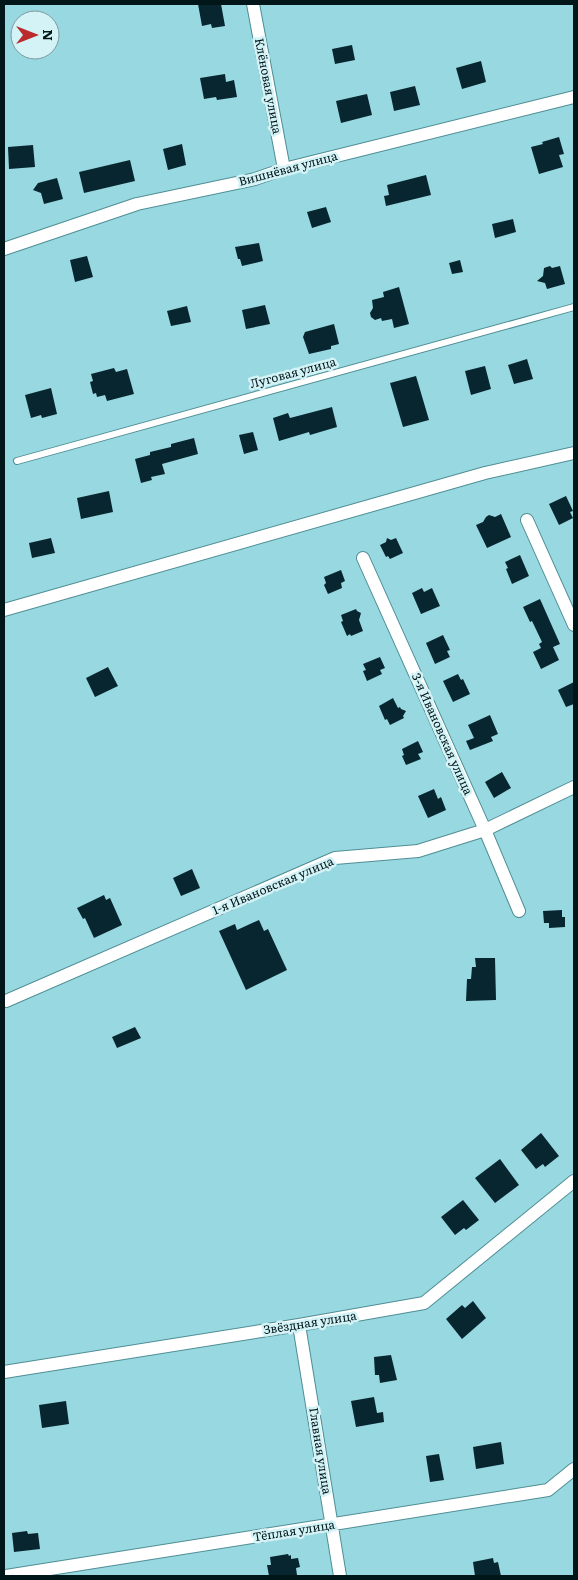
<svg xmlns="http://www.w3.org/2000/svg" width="578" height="1580" font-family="Literata,serif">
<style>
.building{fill:#082630}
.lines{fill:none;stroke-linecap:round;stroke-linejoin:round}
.lane-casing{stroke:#4f8e95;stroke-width:8}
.street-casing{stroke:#4f8e95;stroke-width:14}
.lane{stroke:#fff;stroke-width:6}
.street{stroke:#fff;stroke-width:12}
.labels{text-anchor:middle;stroke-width:5;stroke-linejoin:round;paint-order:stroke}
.street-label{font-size:12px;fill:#001619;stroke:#d4f3f7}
</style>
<rect width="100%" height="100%" fill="#98d8e0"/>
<path class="building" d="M198,4H221L225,26L212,28L211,24L202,26Z
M352,45L355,60L335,64L332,49Z
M481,61L486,82L462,89L456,68Z
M225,74L226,82L234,80L237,97L217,100L216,97L204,99L200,78Z
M415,86L420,105L394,111L390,92Z
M367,94L372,115L341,123L336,101Z
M559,137L564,154L559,155L563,167L539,174L531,147L543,144L542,142Z
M182,144L186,165L168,170L163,149Z
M33,145L35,167L9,169L8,147Z
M130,160L135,181L84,193L79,172Z
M426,175L431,195L386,206L384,196L389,195L387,185Z
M57,178L63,199L44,204L41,193L33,190L38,183Z
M326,207L331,222L312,228L307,212Z
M513,219L516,232L495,238L492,224Z
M259,243L263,261L242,266L240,259H238L235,247Z
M87,256L93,277L75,282L70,260Z
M460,260L463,272L452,274L449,263Z
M550,266L552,268L560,266L565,284L547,289L545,283L537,281L543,276L544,268Z
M399,287L409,324L394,328L392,319L382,321L381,318L375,320L371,317L370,313L373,308L372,300L384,297L383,292Z
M265,305L270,324L246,329L242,310Z
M187,306L191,322L171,326L167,311Z
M334,324L339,344L331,346V349L309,354L303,337L305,332Z
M527,359L533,379L514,384L508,365Z
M485,366L491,389L471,395L465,371Z
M114,368L116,372L127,369L134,394L107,401L105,395L97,397L96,393L93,394L90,382L93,381L91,374Z
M416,376L429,420L403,427L390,383Z
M51,388L57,414L42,418L41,415L31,418L25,395Z
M332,407L337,427L310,435L309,432L279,441L273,418L288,413L290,418Z
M253,432L258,450L244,454L239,435Z
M194,438L198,454L162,464L165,474L151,477L152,480L141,483L135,459L150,455V452L171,447V444Z
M109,491L113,512L81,519L77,498Z
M566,496L573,511L570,512L573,518L559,525L549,504Z
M501,514L511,537L487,548L476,525L483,522L486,517L489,515L495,517Z
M51,538L55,553L32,558L29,543Z
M387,538L391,540L396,538L403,553L390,559L388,556L386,557L380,545L386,542Z
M520,555L529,576L512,584L506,569L508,568L505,562Z
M341,570L345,581L341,583L342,588L328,594L324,585L326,583L324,577Z
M422,588L424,592L432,588L440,606L421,614L412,593Z
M540,599L560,644L553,647L559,660L541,669L533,652L541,648L539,644L542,642L532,621L530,622L523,607Z
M356,609L357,611L361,613L359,620L363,631L351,636L350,634L347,636L341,622L343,621L341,615Z
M443,635L450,650L447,651L450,657L435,664L426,643Z
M380,657L385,668L380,670L382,674L367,681L363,671L366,670L363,664Z
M108,667L118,686L95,697L86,678Z
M458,674L461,680L463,679L470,694L453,702L443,681Z
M574,682V704L566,707L558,690Z
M393,698L398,708L400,707L401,709L406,711L403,716L404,718L390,725L387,719L385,720L379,706Z
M490,715L498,734L491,737L493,741L470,750L466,741L474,738L468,725Z
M418,741L423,752L418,754L421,759L406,765L402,756L404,755L402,749Z
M502,772L511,788L494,798L485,782Z
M434,789L438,799L441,797L446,810L428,818L418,796Z
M192,869L200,888L181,896L173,878Z
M104,895L106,900L110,898L122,925L94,938L85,918L83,919L77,908Z
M562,910V917H565V927L549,928V923H544L543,911Z
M259,920L264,931L268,929L287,970L246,990L219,931L235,924L237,930Z
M475,958H495L496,1000L466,1001L467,979H471L472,967H476Z
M135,1027L141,1038L117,1048L112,1037Z
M541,1133L559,1156L545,1167L543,1164L536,1169L521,1150Z
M500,1159L519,1185L495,1203L475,1178Z
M463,1200L479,1220L466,1230L464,1228L455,1235L441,1217Z
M473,1301L486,1318L462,1339L446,1319L462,1305L465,1308Z
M391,1355L397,1380L380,1383L379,1375H375L374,1357Z
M374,1397L377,1413L383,1412L384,1422L356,1427L351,1401Z
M66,1401L69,1424L42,1428L39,1405Z
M501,1442L504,1464L476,1469L473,1447Z
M439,1454L444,1480L430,1482L426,1456Z
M27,1531L28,1534L38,1533L40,1549L14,1552L12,1533Z
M288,1554L289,1556L291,1555V1559L298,1558L300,1567L296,1568L297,1575L269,1576L267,1565H271L270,1557Z
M493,1558L494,1563L498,1562L501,1576H475L473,1562Z"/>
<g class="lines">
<defs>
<path id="lane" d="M17,461L574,307"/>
<path id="street" d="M253,4L284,169
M4,249L137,204L255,179L284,169L574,97
M527,520L574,625
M363,558L485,830L519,911
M4,610L485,473L574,453
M6,1001L335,858L418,851L485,830L574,787
M299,1325L340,1576
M4,1372L299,1325L424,1303L574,1181
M6,1576L548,1490L574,1469"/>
</defs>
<use href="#lane" class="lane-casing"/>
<use href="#street" class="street-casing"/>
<use href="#lane" class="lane"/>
<use href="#street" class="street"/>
</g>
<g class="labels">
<g class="street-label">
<text transform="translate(268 86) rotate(79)" y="4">Клёновая улица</text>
<text transform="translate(288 169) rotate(-15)" y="4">Вишнёвая улица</text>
<text transform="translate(293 373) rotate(-15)" y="4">Луговая улица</text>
<text transform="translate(442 734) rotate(66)" y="4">3-я Ивановская улица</text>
<text transform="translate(273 886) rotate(-23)" y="4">1-я Ивановская улица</text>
<text transform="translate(310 1323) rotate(-9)" y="4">Звёздная улица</text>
<text transform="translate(320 1451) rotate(81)" y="4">Главная улица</text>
<text transform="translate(294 1531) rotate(-9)" y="4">Тёплая улица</text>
</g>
</g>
<rect width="578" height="1580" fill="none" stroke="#001619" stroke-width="10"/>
<g transform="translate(35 35) rotate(90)"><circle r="24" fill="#d4f3f7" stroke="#7f9b9e"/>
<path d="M0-4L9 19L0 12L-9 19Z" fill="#bb2b2e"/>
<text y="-8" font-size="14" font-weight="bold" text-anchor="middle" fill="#001619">N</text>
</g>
</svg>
